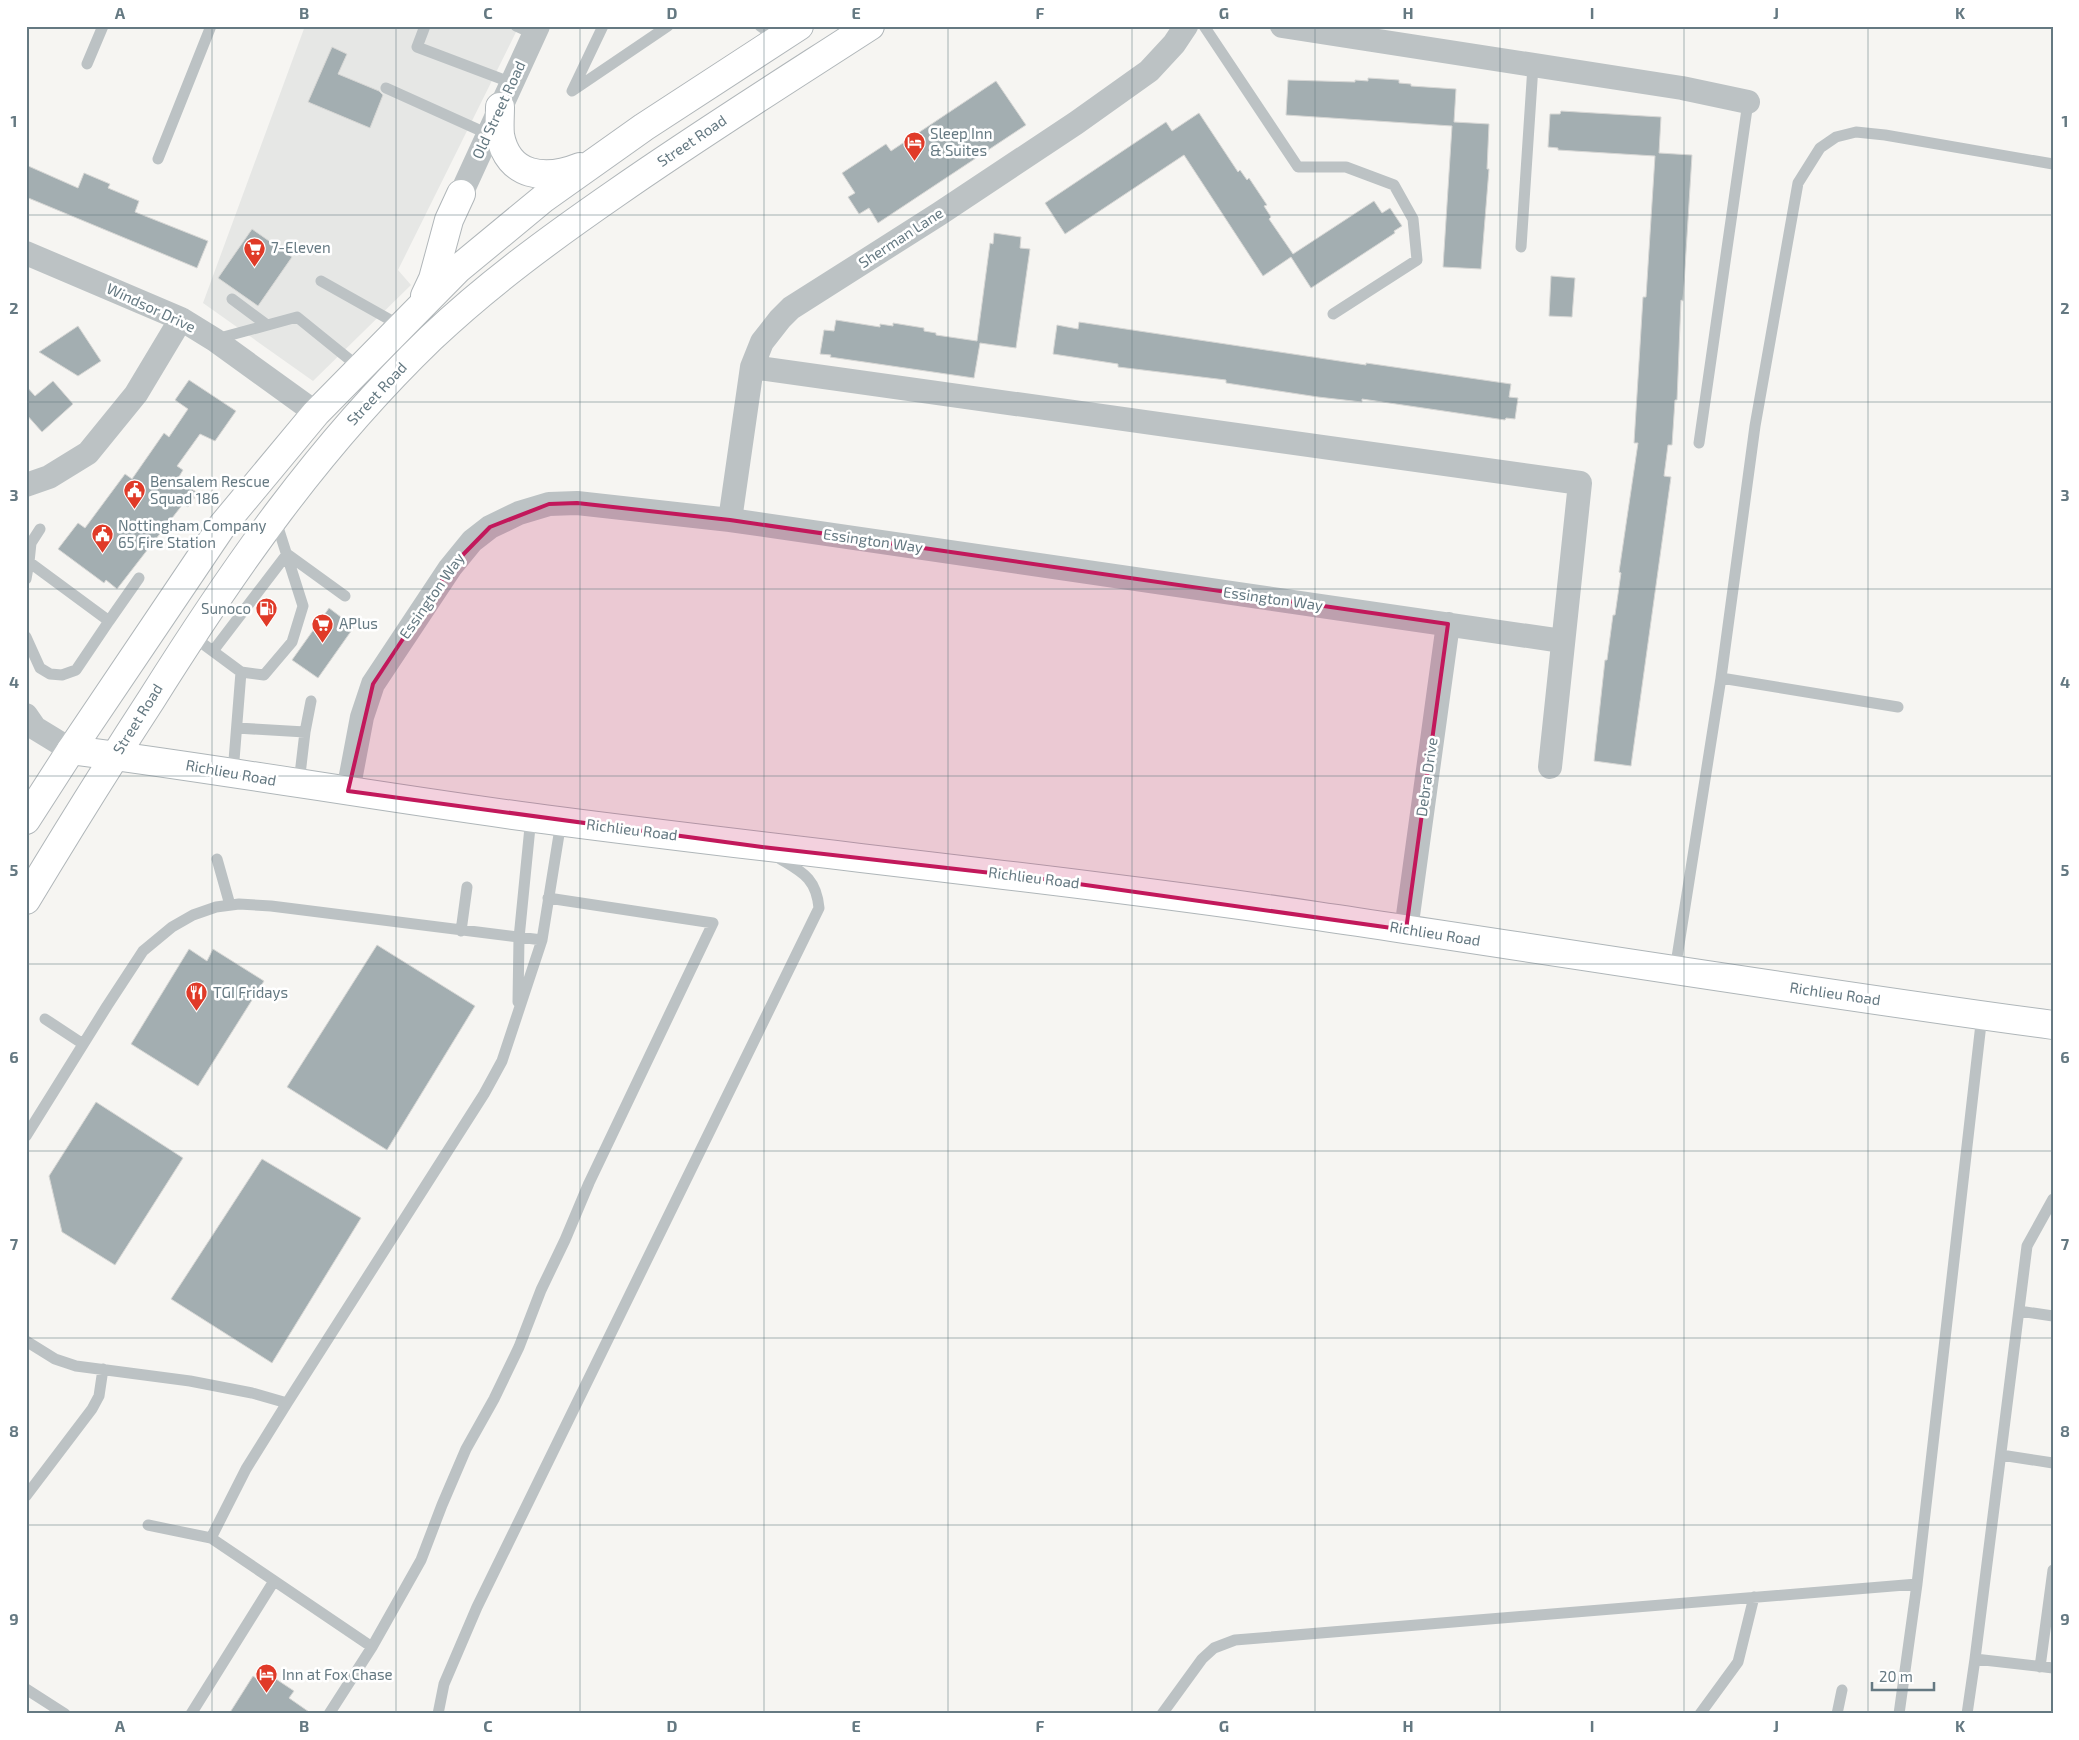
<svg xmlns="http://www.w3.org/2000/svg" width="2079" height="1740" font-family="'Exo 2',sans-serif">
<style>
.built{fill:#e6e7e5}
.building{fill:#a3aeb1;stroke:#d7d7d5}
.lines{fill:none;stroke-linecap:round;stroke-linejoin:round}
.secondary-casing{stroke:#afb6b9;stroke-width:30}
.primary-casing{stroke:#b0b6b9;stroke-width:30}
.lane{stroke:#bcc2c4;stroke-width:11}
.street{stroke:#bcc2c4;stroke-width:24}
.secondary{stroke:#fff;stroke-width:28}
.primary{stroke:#fff;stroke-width:28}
.marked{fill:#c2185b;fill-opacity:0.2;stroke:#c2185b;stroke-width:4;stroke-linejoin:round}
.grid{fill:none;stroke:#657982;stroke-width:1;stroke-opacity:0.55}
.labels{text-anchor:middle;stroke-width:5;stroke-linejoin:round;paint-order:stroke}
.street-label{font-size:15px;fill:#657982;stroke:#fff}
.poi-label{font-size:15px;fill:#657982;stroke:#fff;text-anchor:start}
.neatline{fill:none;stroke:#657982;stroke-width:2}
.grid-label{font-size:16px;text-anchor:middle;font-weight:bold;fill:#657982}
</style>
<rect width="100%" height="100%" fill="#f6f5f2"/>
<path class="built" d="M305,26H519L398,270L411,285L313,381L203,303Z"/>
<path class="building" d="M332,47L347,54L338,74L379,91L383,95L370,128L308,102Z
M1368,78L1399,80V83L1411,84V86L1456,89L1454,122L1489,124L1487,169H1489L1481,269L1443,267L1452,126L1286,115L1288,80L1355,82V80L1368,81Z
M996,81L1026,125L878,223L869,208L859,214L848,197L855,193L842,173L886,144L891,151Z
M1561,111L1661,117L1659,153L1692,155L1683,301L1681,300L1677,400H1675L1672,445H1668L1664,476L1671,477L1631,766L1594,761L1605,660H1607L1613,615H1615L1621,573L1619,572L1638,443H1634L1643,297H1646L1655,156L1558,150V148L1548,147L1550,114H1560Z
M1199,113L1238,172L1240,170L1247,180L1249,178L1267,205L1264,206L1271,217L1269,219L1293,254L1374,201L1382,213L1390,208L1402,226L1394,231L1395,233L1311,288L1291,257L1263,276L1184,155L1065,234L1045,203L1166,122L1172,131Z
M26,165L78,188L84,173L110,184L108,188L139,201L135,212L208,241L197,268L26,197Z
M252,229L292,257L258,306L218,278Z
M994,233L1021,237L1020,248L1030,249L1016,348L980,343L974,378L830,357L831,355L820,354L824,330L834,331L836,320L880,327V324L893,326V323L924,328V331L936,333V335L977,341L990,243L993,244Z
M1551,276L1575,278L1572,317L1549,316Z
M1079,322L1366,365V363L1511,384L1509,397L1518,398L1515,419L1506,418L1505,420L1362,399V402L1318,397L1226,383V380L1118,367V364L1053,354L1057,325L1078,329Z
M78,326L101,361L78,376L39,352Z
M189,380L236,411L215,441L200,434L177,466L183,470L177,480L198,493L188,507L183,504L117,589L106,580L104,583L58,549L78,523L85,528L125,474L132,479L164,433L169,437L188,409L175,400Z
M53,381L73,404L42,432L26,414V386L35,396Z
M329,608L354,627L318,678L292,660Z
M377,945L475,1006L387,1150L287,1087Z
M189,949L207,961L213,949L264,981L198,1086L131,1044Z
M96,1102L183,1158L115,1265L62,1232L49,1176Z
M262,1159L361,1218L272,1363L171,1299Z
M253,1676L271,1688L276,1679L294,1691L289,1698L312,1714H229Z"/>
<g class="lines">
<defs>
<path id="secondary" d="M71,750C234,771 395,800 558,821C811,854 1064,879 1317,916C1562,952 1807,992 2053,1025"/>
<path id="primary" d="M500,107C500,116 499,126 500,135C508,177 545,181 580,167
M425,296L433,279L449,220L461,194
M26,820L71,750L222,526L316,413L458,269L544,198L644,127L799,26
M26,900C67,832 108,766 151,700C234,568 318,447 431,338C488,284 551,238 616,193C699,135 785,81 870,26"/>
</defs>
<use href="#secondary" class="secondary-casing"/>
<use href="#primary" class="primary-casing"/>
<path class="lane" d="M425,26L417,47L512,83
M516,26L534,34
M603,26L572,91L668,26
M760,26L779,39
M1204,26L1298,167H1346L1394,185L1413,219L1417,260L1333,314
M87,64L103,26
M386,88L488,134
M158,159L211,26
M1521,247L1533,66
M321,281L401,326
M232,299L267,325
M216,339L297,317L360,368
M1699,443L1748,102
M29,562L31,543L40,529
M26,579L29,562L109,621L76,670L62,675L50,674L40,668L26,637
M109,621L139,578
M191,635L241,672L233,773
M213,651L287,554L345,596
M241,672L264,675L292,642L303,606L276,521
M1721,678L1898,707
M237,728L305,732
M299,783L305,732L311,701
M217,859L230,905
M461,931L467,887
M1675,970L1721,678L1755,426L1798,183L1820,148L1836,137L1856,132L1885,135L2053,164
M518,1002L519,938L531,817
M45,1019L83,1044
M26,1136L107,1006L143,951L172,927L193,915L216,907L239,904L271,906L542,940
M2053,1199L2027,1246L1975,1659L2053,1668
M2019,1311L2053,1316
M26,1341L55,1359L76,1366L190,1381L252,1393L287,1403
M2001,1455L2053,1463
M26,1496L92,1409L99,1396L103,1369
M148,1525L211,1538L372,1647
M211,1538L246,1469L287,1403L484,1094L502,1061L542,940L561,822
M2040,1667L2053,1570
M26,1689L65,1714
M191,1714L274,1581
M329,1714L372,1647L421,1560L442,1505L466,1449L494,1399L519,1347L541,1290L565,1240L589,1183L713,923L548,898
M438,1714L444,1684L477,1607L819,908C816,875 799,871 774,855
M1162,1714L1202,1659L1214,1648L1235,1640L1917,1584
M1700,1714L1738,1662L1754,1597
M1837,1714L1842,1690
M1899,1714L1917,1584L1982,1015
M1967,1714L1975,1659"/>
<path class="street" d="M1282,26L1682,88L1748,102
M461,194L538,26
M26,253L181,319L215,340L316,413
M752,367L1580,483L1550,767
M26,485L49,477L88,453L136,394L181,319
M730,520L752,367L762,342L780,319L791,308L939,214L1076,123L1149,71L1174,44L1186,26
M26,715L35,728L71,750
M348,791L362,717L373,684L450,568L472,541L490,527L519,513L549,504L577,503L730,520L1562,641
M1406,930L1448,624"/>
<use href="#secondary" class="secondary"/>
<use href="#primary" class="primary"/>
</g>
<path class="marked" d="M577,503L730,520L1448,624L1406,930L1036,878L762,847L348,791L373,684L450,568L490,527L549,504Z"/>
<path class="grid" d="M212,26V1714M396,26V1714M580,26V1714M764,26V1714M948,26V1714M1132,26V1714M1315,26V1714M1500,26V1714M1684,26V1714M1868,26V1714M26,215H2053M26,402H2053M26,589H2053M26,776H2053M26,964H2053M26,1151H2053M26,1338H2053M26,1525H2053"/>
<defs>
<symbol id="hotel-pin" viewBox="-11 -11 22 30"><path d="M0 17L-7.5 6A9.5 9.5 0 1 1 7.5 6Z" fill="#e03a28" stroke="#fff"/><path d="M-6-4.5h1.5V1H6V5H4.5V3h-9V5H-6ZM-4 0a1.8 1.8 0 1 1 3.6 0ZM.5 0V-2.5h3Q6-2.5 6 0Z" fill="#fff"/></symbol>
<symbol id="supermarket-pin" viewBox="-11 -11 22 30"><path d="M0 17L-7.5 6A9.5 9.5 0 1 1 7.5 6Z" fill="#e03a28" stroke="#fff"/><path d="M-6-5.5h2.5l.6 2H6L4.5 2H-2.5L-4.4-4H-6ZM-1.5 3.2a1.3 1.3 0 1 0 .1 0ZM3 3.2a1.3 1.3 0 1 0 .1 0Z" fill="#fff"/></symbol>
<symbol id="civic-pin" viewBox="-11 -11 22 30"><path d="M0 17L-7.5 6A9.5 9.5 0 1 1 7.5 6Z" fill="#e03a28" stroke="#fff"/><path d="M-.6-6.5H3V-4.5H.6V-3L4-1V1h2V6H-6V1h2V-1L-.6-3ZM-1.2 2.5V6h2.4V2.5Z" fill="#fff"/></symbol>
<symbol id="fuel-pin" viewBox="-11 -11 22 30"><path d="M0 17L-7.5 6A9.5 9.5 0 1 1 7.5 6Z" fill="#e03a28" stroke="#fff"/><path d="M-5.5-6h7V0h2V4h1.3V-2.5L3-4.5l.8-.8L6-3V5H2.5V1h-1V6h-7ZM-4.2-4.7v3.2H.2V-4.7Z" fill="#fff"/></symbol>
<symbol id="restaurant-pin" viewBox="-11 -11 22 30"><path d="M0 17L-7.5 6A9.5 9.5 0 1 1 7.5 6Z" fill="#e03a28" stroke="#fff"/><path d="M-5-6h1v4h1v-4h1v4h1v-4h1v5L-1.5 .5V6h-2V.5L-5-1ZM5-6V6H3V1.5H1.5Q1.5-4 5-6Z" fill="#fff"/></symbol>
</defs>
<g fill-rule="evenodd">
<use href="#hotel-pin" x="902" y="130" width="25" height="34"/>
<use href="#supermarket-pin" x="242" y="236" width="25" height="34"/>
<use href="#civic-pin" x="122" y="478" width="25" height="34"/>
<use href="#civic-pin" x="90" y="522" width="25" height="34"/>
<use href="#fuel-pin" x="254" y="596" width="25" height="34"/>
<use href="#supermarket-pin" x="310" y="612" width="25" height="34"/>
<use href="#restaurant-pin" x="184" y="980" width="25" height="34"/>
<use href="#hotel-pin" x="254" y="1662" width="25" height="34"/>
</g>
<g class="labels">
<g class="street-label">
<text transform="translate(499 110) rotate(-65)" y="5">Old Street Road</text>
<text transform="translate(692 141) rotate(-34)" y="5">Street Road</text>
<text transform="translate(901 238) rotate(-33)" y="5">Sherman Lane</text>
<text transform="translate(151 308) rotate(25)" y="5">Windsor Drive</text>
<text transform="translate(377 394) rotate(-47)" y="5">Street Road</text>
<text transform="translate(873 541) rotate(8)" y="5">Essington Way</text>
<text transform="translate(432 596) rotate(-55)" y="5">Essington Way</text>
<text transform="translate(1273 599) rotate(8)" y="5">Essington Way</text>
<text transform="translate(138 719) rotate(-58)" y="5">Street Road</text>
<text transform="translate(231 773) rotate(10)" y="5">Richlieu Road</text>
<text transform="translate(1427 777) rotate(-82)" y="5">Debra Drive</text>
<text transform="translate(632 830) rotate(7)" y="5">Richlieu Road</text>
<text transform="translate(1034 878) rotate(7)" y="5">Richlieu Road</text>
<text transform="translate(1435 934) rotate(9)" y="5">Richlieu Road</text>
<text transform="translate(1835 994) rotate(8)" y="5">Richlieu Road</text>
</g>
<g class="poi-label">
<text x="930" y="139">Sleep Inn<tspan x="930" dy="17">&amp; Suites</tspan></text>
<text x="271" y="253">7-Eleven</text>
<text x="150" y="487">Bensalem Rescue<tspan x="150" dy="17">Squad 186</tspan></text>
<text x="118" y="531">Nottingham Company<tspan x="118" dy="17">65 Fire Station</tspan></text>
<text x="251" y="614" text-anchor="end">Sunoco</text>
<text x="339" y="629">APlus</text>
<text x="213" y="998">TGI Fridays</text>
<text x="282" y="1680">Inn at Fox Chase</text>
</g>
</g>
<rect width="2079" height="1740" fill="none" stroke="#ffffff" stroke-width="55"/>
<path d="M1872 1682v8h62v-8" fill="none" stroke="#657982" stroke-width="2.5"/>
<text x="1879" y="1682" font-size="15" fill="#657982" stroke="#ffffff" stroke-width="4" paint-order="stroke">20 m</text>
<rect x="28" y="28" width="2024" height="1684" class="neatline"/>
<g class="grid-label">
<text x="120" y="19">A</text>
<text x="304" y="19">B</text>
<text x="488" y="19">C</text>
<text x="672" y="19">D</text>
<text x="856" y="19">E</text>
<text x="1040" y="19">F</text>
<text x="1224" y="19">G</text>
<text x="1408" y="19">H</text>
<text x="1592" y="19">I</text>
<text x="1776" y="19">J</text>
<text x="1960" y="19">K</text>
<text x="14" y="127">1</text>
<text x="2065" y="127">1</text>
<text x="14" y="314">2</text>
<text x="2065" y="314">2</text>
<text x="14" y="501">3</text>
<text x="2065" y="501">3</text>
<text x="14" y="688">4</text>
<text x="2065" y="688">4</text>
<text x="14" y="876">5</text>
<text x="2065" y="876">5</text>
<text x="14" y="1063">6</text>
<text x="2065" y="1063">6</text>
<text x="14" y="1250">7</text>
<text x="2065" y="1250">7</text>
<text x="14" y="1437">8</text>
<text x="2065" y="1437">8</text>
<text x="14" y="1625">9</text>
<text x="2065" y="1625">9</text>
<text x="120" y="1732">A</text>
<text x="304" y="1732">B</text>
<text x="488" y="1732">C</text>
<text x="672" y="1732">D</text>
<text x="856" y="1732">E</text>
<text x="1040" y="1732">F</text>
<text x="1224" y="1732">G</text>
<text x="1408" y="1732">H</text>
<text x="1592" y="1732">I</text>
<text x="1776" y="1732">J</text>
<text x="1960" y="1732">K</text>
</g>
</svg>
